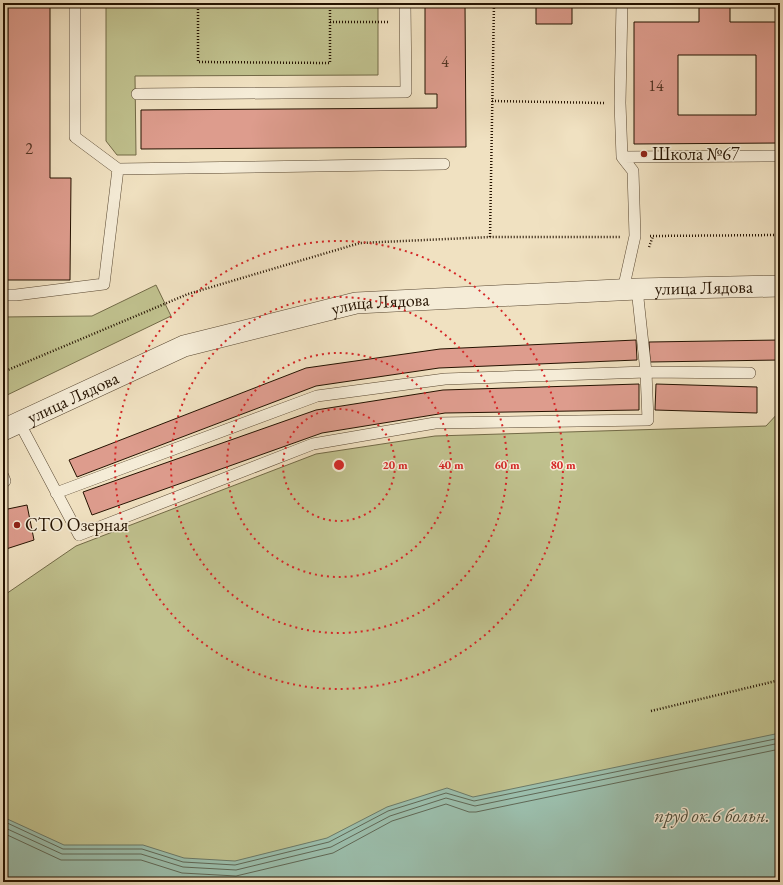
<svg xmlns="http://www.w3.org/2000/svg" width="783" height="885" font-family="'EB Garamond',serif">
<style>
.green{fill:#c0c18e;stroke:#726a47}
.water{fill:#9bbeac;stroke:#6b7967}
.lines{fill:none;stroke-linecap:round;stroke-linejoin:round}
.shore{stroke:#606856;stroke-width:1}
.building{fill:#dd9c8d;stroke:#241200;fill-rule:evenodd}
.service-casing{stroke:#574630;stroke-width:12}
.minor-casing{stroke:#574630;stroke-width:22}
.path{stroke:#241200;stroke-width:2.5;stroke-dasharray:1 2;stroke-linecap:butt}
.service{stroke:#f5ecd7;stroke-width:11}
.minor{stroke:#f5ecd7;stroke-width:21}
.ring{fill:none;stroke:#d62828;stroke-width:2;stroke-dasharray:2 4}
.poi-dot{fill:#8f2418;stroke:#f5ecd7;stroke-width:1.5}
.labels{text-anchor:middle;stroke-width:3;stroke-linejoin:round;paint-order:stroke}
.number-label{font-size:16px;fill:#523423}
.poi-label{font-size:18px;fill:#241200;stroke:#f5ecd7;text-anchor:start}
.street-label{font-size:18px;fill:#241200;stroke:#f5ecd7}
.water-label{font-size:19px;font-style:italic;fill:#4e4e3c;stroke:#f5ecd7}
.centre{fill:#d62828;stroke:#f5ecd7;stroke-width:2}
.ring-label{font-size:12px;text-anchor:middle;font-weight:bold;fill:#d62828;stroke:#f5ecd7;stroke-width:3;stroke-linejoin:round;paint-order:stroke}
</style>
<rect width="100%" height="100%" fill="#f0e1c1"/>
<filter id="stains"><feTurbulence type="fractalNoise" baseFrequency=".005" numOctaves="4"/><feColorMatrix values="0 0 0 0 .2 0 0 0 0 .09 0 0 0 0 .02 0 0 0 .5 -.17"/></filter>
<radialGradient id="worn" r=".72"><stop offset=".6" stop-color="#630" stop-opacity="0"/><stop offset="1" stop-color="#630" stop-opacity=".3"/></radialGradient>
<path class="green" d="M106,3H378V75L135,76L136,155H117L106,141Z
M156,285L171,316L3,397V317L92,316Z
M780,411V882H3V596L76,546L316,454L435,436L766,426Z"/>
<path class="water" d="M780,733V882H3V817L64,845H143L184,858L235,861L327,838L387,807L447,788L473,797Z"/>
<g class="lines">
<path class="shore" d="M3,821L63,849H142L183,862L235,865L329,842L388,811L446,793L474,801L780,738
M3,827L62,854H141L183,867L236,870L331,847L390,816L446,798L475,806L780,743
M3,833L61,860H141L182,873L236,876L333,853L392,821L446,804L469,812H476L780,749"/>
</g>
<path class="building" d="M8,3H50V178H71L70,280H3V191H7Z
M425,3H465L466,147L141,149V110L437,108V94H425Z
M536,3H572V24H536Z
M699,3H730V22H780V143L634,144V22H699ZM678,55H756V115H678Z
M636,340L637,360L439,368L316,386L77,477L69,460L306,368L440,349Z
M780,340V360L650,362L649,342Z
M639,384V410L445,413L322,433L92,515L83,492L316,410L443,390Z
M656,384L757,387V413L655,410Z
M27,505L34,540L3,550V510Z"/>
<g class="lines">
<defs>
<path id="service" d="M622,3L620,103L622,157L780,156
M137,94L406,92L405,3
M622,157L633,171L635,236L623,290
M118,169L444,164
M3,295H16L104,284L118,169L75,137V3
M19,422L79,535L313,444L435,423L648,420L646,372L637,289
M3,476L5,481L3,483
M56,493L317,396L445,379L646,372L750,373"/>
<g id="minor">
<path id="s1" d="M3,430L184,346L356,303L637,289L780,286"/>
</g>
</defs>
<use href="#service" class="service-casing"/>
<use href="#minor" class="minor-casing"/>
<path class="path" d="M198,3V62L330,63V3
M330,22H390
M492,101L605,103
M650,236L780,235
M490,237L494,3
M649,247L653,236
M3,372L188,294L360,243L490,237H621
M651,711L780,680"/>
<use href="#service" class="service"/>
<use href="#minor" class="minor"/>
</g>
<g class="ring">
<circle cx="339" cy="465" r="56"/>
<circle cx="339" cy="465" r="112"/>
<circle cx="339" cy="465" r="168"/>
<circle cx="339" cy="465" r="224"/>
</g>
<g class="poi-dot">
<circle cx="644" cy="154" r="4"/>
<circle cx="17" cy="525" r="4"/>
</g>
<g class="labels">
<g class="number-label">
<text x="445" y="67">4</text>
<text x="656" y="91">14</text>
<text x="29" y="154">2</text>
</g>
<g class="poi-label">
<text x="652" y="160">Школа №67</text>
<text x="25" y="531">СТО Озерная</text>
</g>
<g class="street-label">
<text dy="6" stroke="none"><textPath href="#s1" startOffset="725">улица Лядова</textPath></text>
<text dy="6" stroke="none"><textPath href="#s1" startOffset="401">улица Лядова</textPath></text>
<text dy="6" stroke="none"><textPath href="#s1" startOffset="77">улица Лядова</textPath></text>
</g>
<g class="water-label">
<text x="712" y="822">пруд ок.6 больн.</text>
</g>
</g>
<circle cx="339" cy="465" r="6" class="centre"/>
<g class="ring-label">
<text x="395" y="469">20 m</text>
<text x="451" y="469">40 m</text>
<text x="507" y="469">60 m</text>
<text x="563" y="469">80 m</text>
</g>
<rect width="783" height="885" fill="none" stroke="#f0e1c1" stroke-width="16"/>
<rect x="4" y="4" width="775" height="877" fill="none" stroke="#241200" stroke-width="2"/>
<rect x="8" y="8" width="767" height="869" fill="none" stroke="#241200"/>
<rect width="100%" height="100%" filter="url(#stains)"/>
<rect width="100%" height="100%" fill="url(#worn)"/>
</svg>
